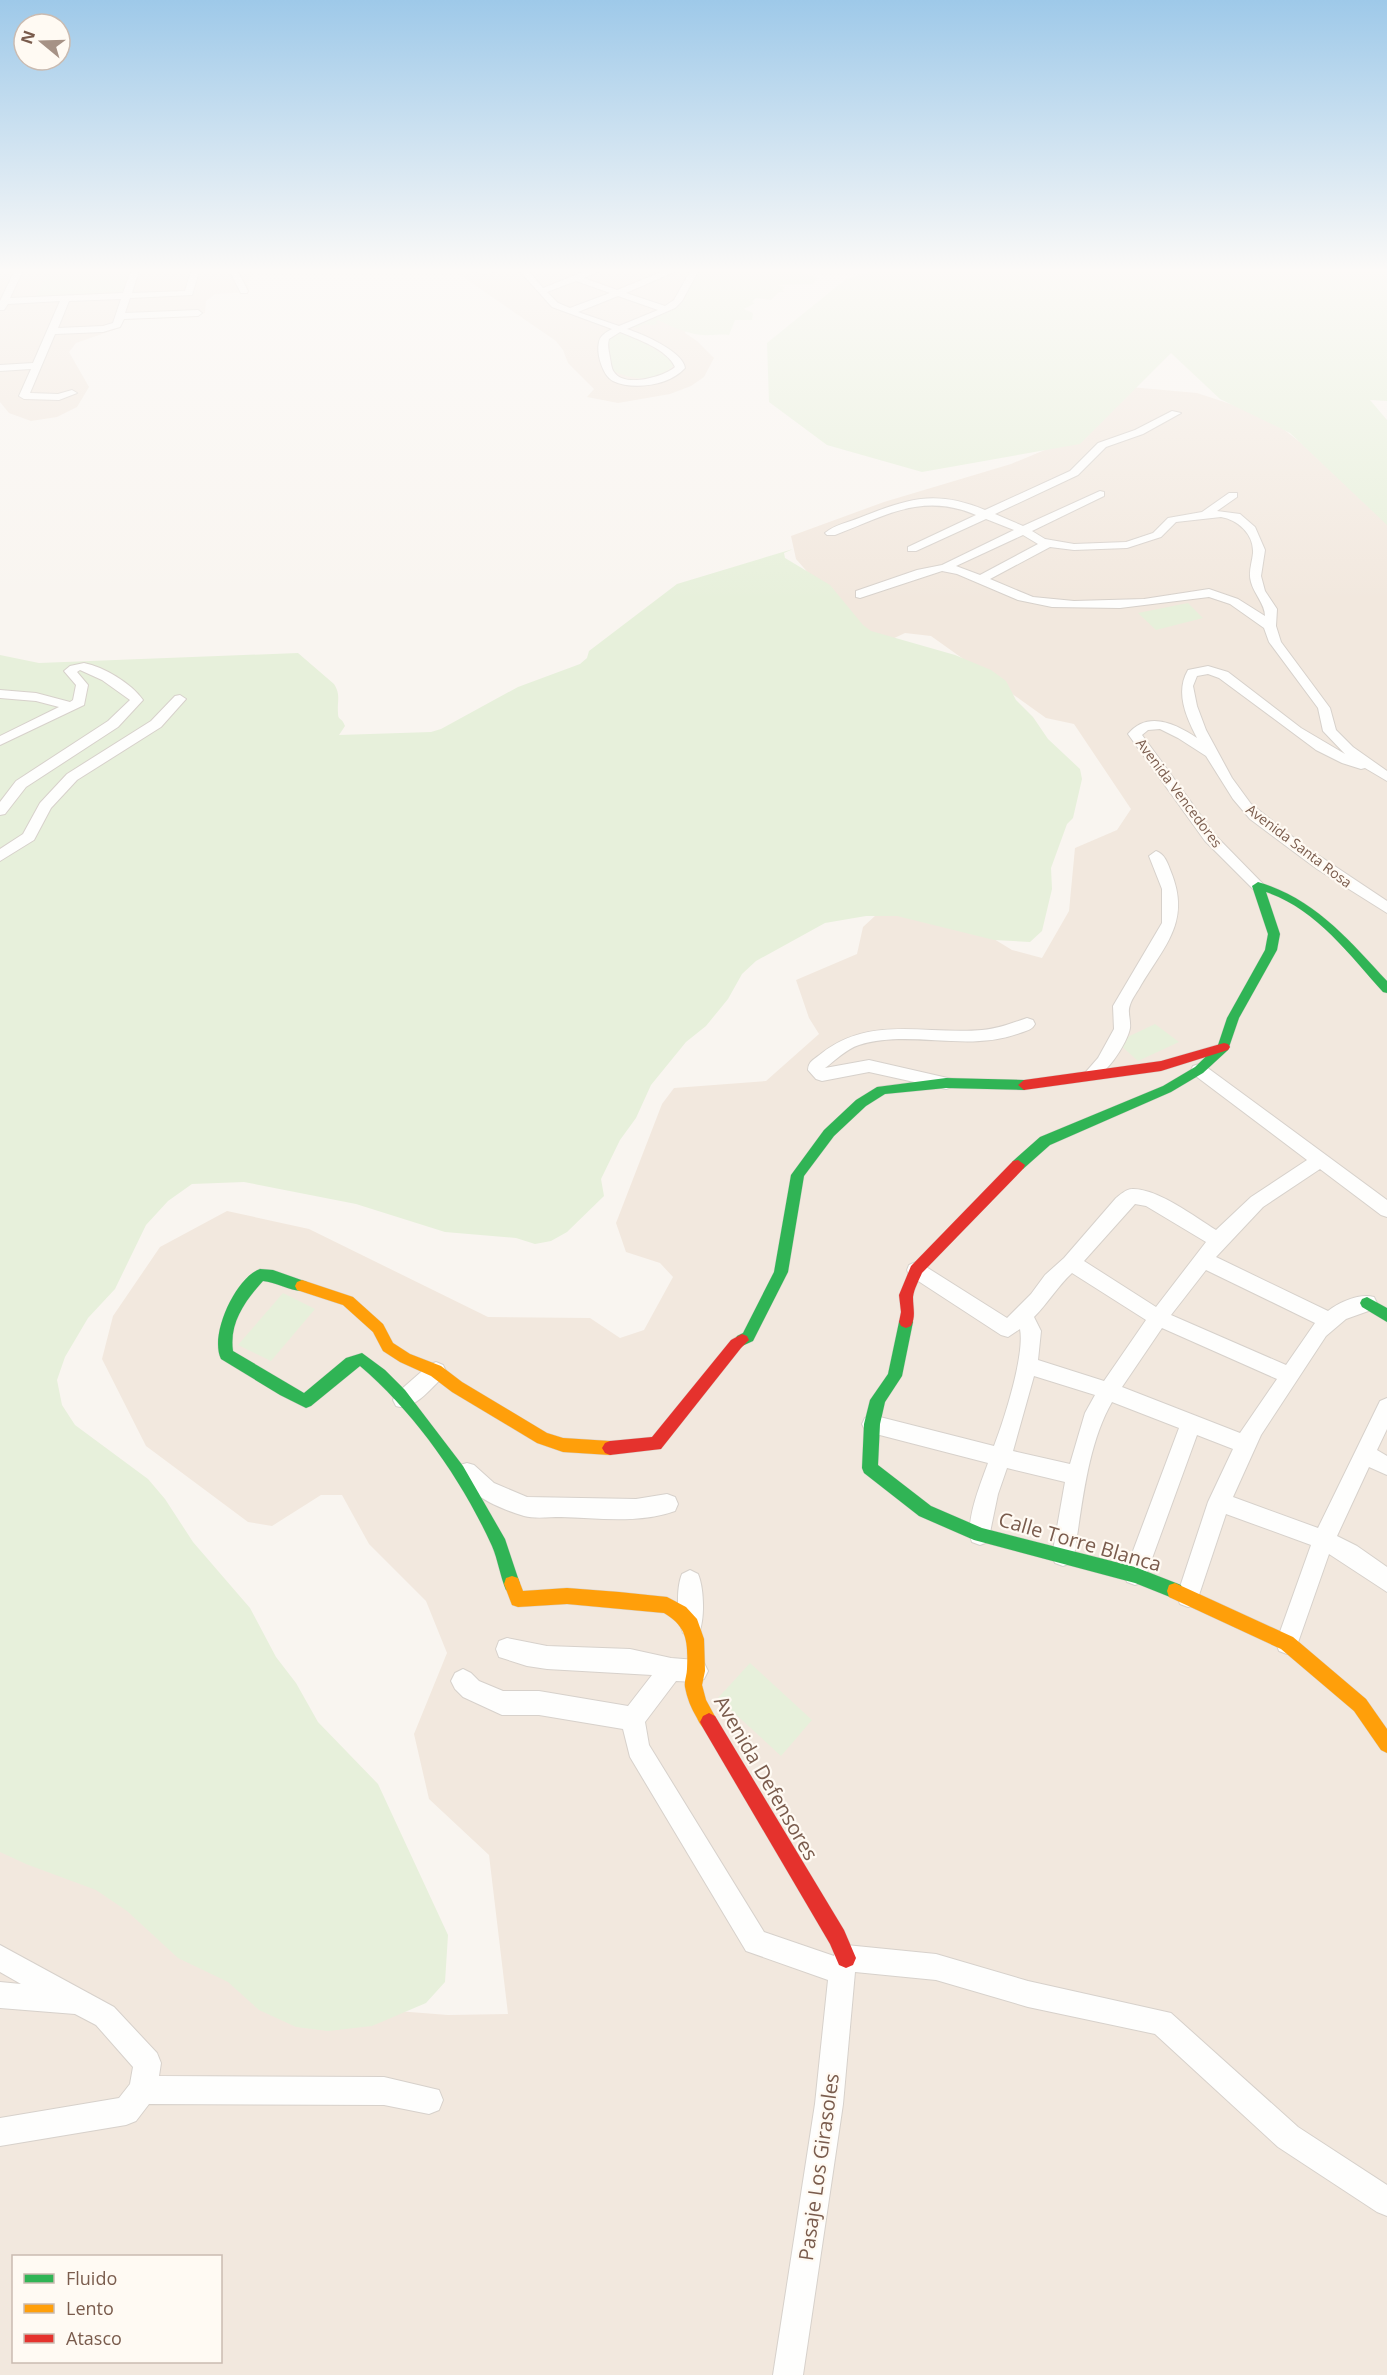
<svg xmlns="http://www.w3.org/2000/svg" width="1387" height="2375" font-family="'Open Sans',sans-serif">
<style>
.residential{fill:#f2e8de;fill-rule:evenodd}
.green{fill:#e7f0db}
.lines{fill:none;stroke-linecap:round;stroke-linejoin:round}
.street-casing{stroke:#d7d1cb;stroke-width:2}
.fast-casing{stroke:#d9d2cb;stroke-width:1}
.slow-casing{stroke:#d9d2cb;stroke-width:1}
.jam-casing{stroke:#d9d2cb;stroke-width:1}
.street{fill:#fefefd;fill-rule:evenodd}
.fast{fill:#30b455;fill-rule:evenodd}
.slow{fill:#ff9f0a;fill-rule:evenodd}
.jam{fill:#e5322d;fill-rule:evenodd}
.labels{text-anchor:middle;stroke-width:4.5;stroke-linejoin:round;paint-order:stroke}
.far-street-label{font-size:14px;fill:#7a5c4d;stroke:#fffaf3}
.near-street-label{font-size:20px;fill:#7a5c4d;stroke:#fffaf3}
</style>
<rect width="100%" height="100%" fill="#f9f5f0"/>
<path class="residential" d="M0,268H284L256,272L247,282L249,292L215,294L206,301L205,313L195,316L125,319L119,328L76,343L69,352L89,387L77,407L57,417L31,421L9,413L0,402Z
M450,268H725L705,292L685,333L697,341L714,358L704,377L691,386L670,394L618,403L587,397L594,389L568,363L563,350L556,341Z
M1130,387L1197,393L1267,416L1387,511V2375H0V1827L295,2003L448,2015L508,2014L489,1855L429,1799L414,1734L447,1653L426,1601L369,1544L342,1495H321L272,1526L248,1522L146,1446L102,1359L113,1316L160,1247L227,1211L309,1229L488,1317L590,1318L620,1338L644,1330L673,1277L660,1263L626,1252L616,1223L662,1104L674,1088L766,1081L819,1034L809,1018L796,980L857,954L863,927L888,904L948,911L1012,950L1042,958L1069,911L1075,848L1117,830L1131,809L1074,724L1046,718L931,636L905,633L888,641L854,625L796,559L791,536L884,502L1011,464L1088,432ZM14,2256H220V2362H14Z"/>
<path class="green" d="M701,268H800V271L818,278L813,284L777,285L785,287L782,290L785,292H779L771,300L756,298L752,302L755,303L744,309L753,313L752,320H735L729,335C721,334 717,335 710,335C694,337 672,327 658,320L655,322L659,323L654,325L641,324L643,325L636,328L631,326L647,322L645,321L679,304Z
M880,268H1387V401L1370,400L1387,420V525L1290,433L1220,399L1171,353L1080,444L922,472L827,445L769,402L767,343L846,279Z
M129,270L122,293L36,296L49,272Z
M620,332L635,337L672,360L673,366C656,382 631,381 612,370L608,339Z
M793,549L784,553L785,558L830,585L863,625L871,631L955,655L991,670L1006,681L1016,700L1033,717L1048,739L1080,769L1082,779L1073,818L1067,824L1051,868L1052,889L1042,931L1030,942L994,940L897,916H866L825,923L756,961L742,974L728,999L706,1026L686,1042L651,1085L636,1118L620,1140L601,1179L604,1196L567,1232L551,1241L535,1244L516,1238L445,1232L356,1204L244,1182L192,1184L168,1201L146,1225L115,1289L88,1318L65,1357L57,1380L62,1405L75,1425L148,1479L165,1499L193,1542L250,1608L276,1657L296,1683L318,1722L378,1784L448,1935L445,1982L426,2003L372,2026L328,2031L296,2027L259,2010L228,1982L178,1958L127,1911L96,1890L26,1864L0,1852V655L39,663L298,653L334,684C341,695 337,701 338,713C338,721 342,717 345,726L339,735L431,732L441,729L518,687L580,664L587,658L589,651L677,584Z
M1188,603L1203,618L1156,630L1138,613Z
M1155,1024L1179,1042L1138,1061L1117,1042Z
M283,1293L315,1309L271,1361L238,1345Z
M750,1663L812,1720L781,1756L718,1698Z"/>
<g class="lines">
<defs>
<path id="street" d="M16,268H24L10,298L123,293L132,268H140L132,293L185,291L192,268H200L192,295L130,298L125,313L198,310L202,313L198,316L124,319L120,327L103,332L55,334L30,393L58,394L72,390L77,393L59,400L24,399L19,396L31,369L0,371V365L33,363L60,301L8,304L4,310H0V301ZM121,299L113,323L103,326L58,328L69,301Z
M228,268H236L248,291L247,293H241Z
M463,268H508L484,274Z
M517,268H526L543,288L593,268H606L584,278L617,290L671,268H683L626,293L665,306L674,300L692,268H700L682,301L675,308L627,329C642,334 683,351 685,368C670,385 634,391 613,381C603,376 596,354 599,342C600,336 606,332 612,329L552,307ZM576,281L610,293L570,308L558,303L547,292ZM618,296L658,310L619,326L578,312ZM620,332C637,339 667,349 675,367C664,377 624,388 614,372C611,368 611,362 610,358C609,351 607,346 609,339Z
M1172,411L1181,413L1143,434L1106,447L1078,475L995,514L1023,526L1100,491L1104,492V496L1032,531L1045,539L1074,544L1126,542L1153,533L1168,518L1202,512L1229,493H1237V497L1217,511L1240,514L1255,527L1265,550L1261,576L1265,591L1277,609L1276,626L1281,642L1330,708L1336,730L1353,747L1387,771V781L1365,768L1361,769L1342,763L1316,750L1219,678L1208,674L1197,676L1193,686L1197,706L1206,730L1232,778L1251,804L1303,845L1387,901V913L1317,869L1250,819L1233,799L1206,756L1178,738L1160,729L1148,730L1142,735L1215,835L1265,886L1258,891L1253,889L1205,841L1128,734C1148,710 1176,724 1197,738C1186,717 1175,692 1188,670L1208,666L1228,672L1301,728L1345,754L1323,731L1318,708L1269,642L1264,628L1230,604L1209,597L1120,608L1052,607L1018,600L957,574L942,571L860,598L856,597V591L917,570L942,565L1014,530L986,519L916,551H908V547L976,515C922,492 885,516 835,535H827L825,533C834,525 849,522 859,518C907,499 935,489 985,510L1070,471L1098,443L1135,430ZM1221,517C1238,520 1254,534 1253,553C1252,563 1248,572 1251,582C1254,594 1265,604 1265,616L1238,599L1209,589L1144,599L1074,601L1033,597L990,579L1050,547L1074,550L1127,548L1161,537L1176,522ZM1023,535L1038,544L980,575L956,566Z
M84,663C104,667 131,683 143,700L118,727L26,787L5,814L0,815V802L16,781L108,721L130,700L102,680L80,670L77,672L88,685L84,705L0,745V736L59,707L36,701L0,698V690L36,693L70,702L73,700L76,685L64,671L70,666Z
M180,695L186,699L161,727L77,780L51,808L34,840L0,861V849L23,834L40,803L67,774L151,721L175,696Z
M1156,851C1165,854 1168,864 1171,872C1191,921 1165,945 1141,985C1138,991 1132,998 1130,1005C1127,1012 1131,1020 1130,1028C1128,1042 1103,1083 1086,1078L1084,1074L1098,1058L1114,1029L1113,1006L1162,923V889L1149,856Z
M1027,1018L1033,1020L1035,1024C1032,1030 1026,1031 1020,1033C967,1053 911,1029 859,1045C846,1049 836,1060 825,1068L869,1060L952,1079L954,1083L952,1087L946,1089L869,1072L822,1081L816,1079L808,1070C808,1061 815,1059 822,1053C871,1015 926,1035 982,1030C998,1029 1012,1023 1027,1018Z
M1199,1064L1205,1066L1387,1200V1217L1381,1215L1320,1169L1263,1207L1216,1257L1328,1311C1339,1302 1360,1293 1374,1297L1377,1303L1374,1309L1346,1319L1326,1336L1261,1435L1233,1497L1318,1528L1380,1401L1387,1398V1429L1377,1450L1387,1456V1475L1369,1467L1337,1536L1357,1546L1387,1567V1592L1329,1554L1295,1651L1287,1654L1279,1651L1276,1643L1311,1545L1226,1514L1196,1604L1188,1607L1180,1604L1177,1596L1208,1502L1233,1449L1197,1435L1146,1575L1143,1582L1135,1585L1127,1582L1124,1575L1179,1428L1112,1402C1087,1445 1082,1507 1074,1556L1071,1563L1063,1566L1055,1563L1052,1556L1065,1482L1007,1468L998,1494L988,1542L980,1545L972,1542C964,1523 981,1483 988,1463L872,1433L865,1430L862,1424L865,1418L872,1415L994,1446C1004,1420 1025,1355 1020,1329L1008,1337L1001,1335L909,1275L907,1270L909,1265L916,1262L923,1265L1007,1318L1031,1294L1045,1275L1064,1258L1116,1198C1120,1195 1126,1189 1132,1189C1157,1188 1195,1217 1216,1230L1251,1197L1307,1160L1193,1074L1191,1070L1193,1066ZM1135,1204L1146,1206L1206,1242L1156,1307L1084,1261ZM1206,1270L1315,1323L1286,1365L1171,1315ZM1072,1273L1146,1320L1104,1381L1038,1360L1041,1331L1034,1317C1048,1303 1057,1287 1072,1273ZM1162,1328L1277,1379L1240,1433L1122,1387ZM1034,1376L1095,1395L1085,1413L1070,1464L1013,1451Z
M436,1362L443,1365L446,1371L443,1377C431,1388 413,1412 396,1406L393,1400L396,1394L429,1365Z
M467,1463L474,1465L494,1483L527,1497L636,1499L667,1494L675,1497L678,1504L675,1511C639,1524 597,1518 561,1517C549,1517 535,1519 524,1516C501,1509 467,1495 457,1472L460,1465Z
M690,1570L698,1574C704,1588 705,1618 699,1633L691,1636L683,1633C677,1618 676,1588 682,1574Z
M507,1638L547,1646L630,1649L671,1658L696,1660L704,1663L708,1671L704,1679L696,1682L676,1681L645,1722L649,1745L764,1932L834,1956L837,1949L846,1945L936,1954L1028,1981L1171,2013L1298,2127L1387,2185V2216L1377,2212L1278,2147L1155,2034L1028,2007L936,1980L855,1972L843,2104L803,2375H773L815,2104L828,1980L746,1951L630,1757L623,1729L539,1715H502L463,1697L455,1689L451,1681L455,1673L463,1669L471,1673L479,1681L503,1691H539L628,1706L652,1675L547,1669L527,1666L499,1657L496,1649L499,1641Z
M0,1945L114,2007L157,2053L161,2063L159,2076L384,2077L439,2090L443,2100L439,2110L429,2114L384,2105L149,2104L136,2121L126,2125L0,2146V2118L119,2098L130,2084L133,2067L96,2025L75,2014L0,2008V1982L21,1984L0,1972Z"/>
<path id="fast" d="M1258,882C1314,898 1349,940 1387,981V993L1383,992C1349,954 1315,908 1266,892L1280,934L1277,950L1239,1018L1228,1050L1203,1073L1171,1092L1050,1145L1023,1169H1013L1011,1165L1013,1161L1040,1137L1163,1086L1195,1067L1218,1045L1227,1018L1265,950L1268,934L1252,886Z
M946,1078L1024,1080L1030,1085L1024,1090L946,1088L885,1094L866,1106L834,1136L804,1176L788,1272L753,1341L742,1346L737,1344L735,1340L737,1336L743,1333L774,1272L791,1175L824,1130L856,1100L877,1087Z
M260,1269L273,1270L307,1282L309,1286L307,1290C295,1294 277,1282 263,1281C245,1301 229,1323 233,1351L304,1393L346,1358L362,1353L385,1370L405,1390L463,1466L505,1539L520,1584L518,1590L512,1592L506,1590C500,1576 498,1560 492,1546C462,1480 415,1413 360,1366L311,1406L306,1408L280,1395L221,1359C209,1335 236,1277 260,1269Z
M1367,1297L1387,1308V1322L1362,1307L1360,1303L1362,1299Z
M906,1316L911,1318L913,1322L902,1376L885,1402L880,1424L878,1465L931,1506L982,1528L1135,1567L1181,1585L1183,1591L1181,1597L1175,1599L1135,1583L974,1540L919,1516L864,1473L862,1468L864,1424L870,1400L888,1374L899,1322L901,1318Z"/>
<path id="slow" d="M302,1280L353,1297L383,1324L393,1343L410,1354L441,1366L462,1382L547,1433L563,1438L610,1441L615,1443L618,1448L615,1453L610,1455L563,1452L537,1443L452,1392L431,1376L400,1362L383,1351L373,1332L343,1305L297,1290L295,1286L297,1282Z
M512,1576L518,1578L523,1591L567,1588L619,1592L667,1597L686,1607L697,1619L704,1639L705,1671L702,1685L706,1700L718,1722L715,1728L709,1731C702,1728 700,1724 697,1718C691,1708 687,1698 685,1687C684,1681 687,1675 687,1669C688,1643 688,1627 664,1613L567,1604L518,1607L512,1605L504,1584L506,1578Z
M1175,1583L1293,1637L1366,1699L1387,1729V1753L1381,1750L1354,1711L1281,1649L1169,1597L1167,1591L1169,1585Z"/>
<path id="jam" d="M1224,1043L1228,1044L1230,1047L1228,1050L1161,1071L1024,1090L1018,1085L1024,1080L1161,1061Z
M1018,1160L1025,1165L1023,1169L922,1273C919,1280 914,1289 913,1297C913,1308 916,1316 911,1326L906,1328L901,1326L899,1322L901,1312L899,1295L911,1266L1013,1161Z
M742,1334L747,1336L749,1340L741,1348L661,1449L610,1455L605,1453L602,1448L605,1443L610,1441L652,1437L731,1340Z
M709,1713L715,1716L844,1930L856,1958L853,1965L846,1968L839,1965L830,1944L703,1728L700,1722L703,1716Z"/>
</defs>
<use href="#street" class="street-casing"/>
<use href="#fast" class="fast-casing"/>
<use href="#slow" class="slow-casing"/>
<use href="#jam" class="jam-casing"/>
<use href="#street" class="street"/>
<use href="#fast" class="fast"/>
<use href="#slow" class="slow"/>
<use href="#jam" class="jam"/>
</g>
<linearGradient id="sky" x2="0" y2="1"><stop stop-color="#9ec9e9"/><stop offset="0.45" stop-color="#fcfaf8"/><stop offset="1" stop-color="#fcfaf8" stop-opacity="0"/></linearGradient>
<rect width="1387" height="601" fill="url(#sky)"/>
<g class="labels">
<g class="far-street-label">
<text transform="translate(1179 793) rotate(53)" y="5">Avenida Vencedores</text>
<text transform="translate(1299 846) rotate(37)" y="5">Avenida Santa Rosa</text>
</g>
<g class="near-street-label">
<text transform="translate(1080 1542) rotate(16)" y="7">Calle Torre Blanca</text>
<text transform="translate(766 1778) rotate(60)" y="7">Avenida Defensores</text>
<text transform="translate(819 2167) rotate(-82)" y="7">Pasaje Los Girasoles</text>
</g>
</g>
<rect x="12" y="2255" width="210" height="108" fill="#fffaf3" stroke="#cabbb1" stroke-width="1.5"/>
<rect x="24" y="2274" width="30" height="9" fill="#30b455" stroke="#cabbb1" stroke-width="1.5"/>
<text x="66" y="2285" font-size="18" fill="#7a5c4d">Fluido</text>
<rect x="24" y="2304" width="30" height="9" fill="#ff9f0a" stroke="#cabbb1" stroke-width="1.5"/>
<text x="66" y="2315" font-size="18" fill="#7a5c4d">Lento</text>
<rect x="24" y="2334" width="30" height="9" fill="#e5322d" stroke="#cabbb1" stroke-width="1.5"/>
<text x="66" y="2345" font-size="18" fill="#7a5c4d">Atasco</text>
<g transform="translate(42 42) rotate(289)"><circle r="28" fill="#fffaf3" stroke="#cabbb1" stroke-width="1.5"/>
<path d="M0-4.5L10 22L0 15L-10 22Z" fill="#a69286"/>
<text y="-9" font-size="16" font-weight="bold" text-anchor="middle" fill="#7a5c4d">N</text>
</g>
</svg>
